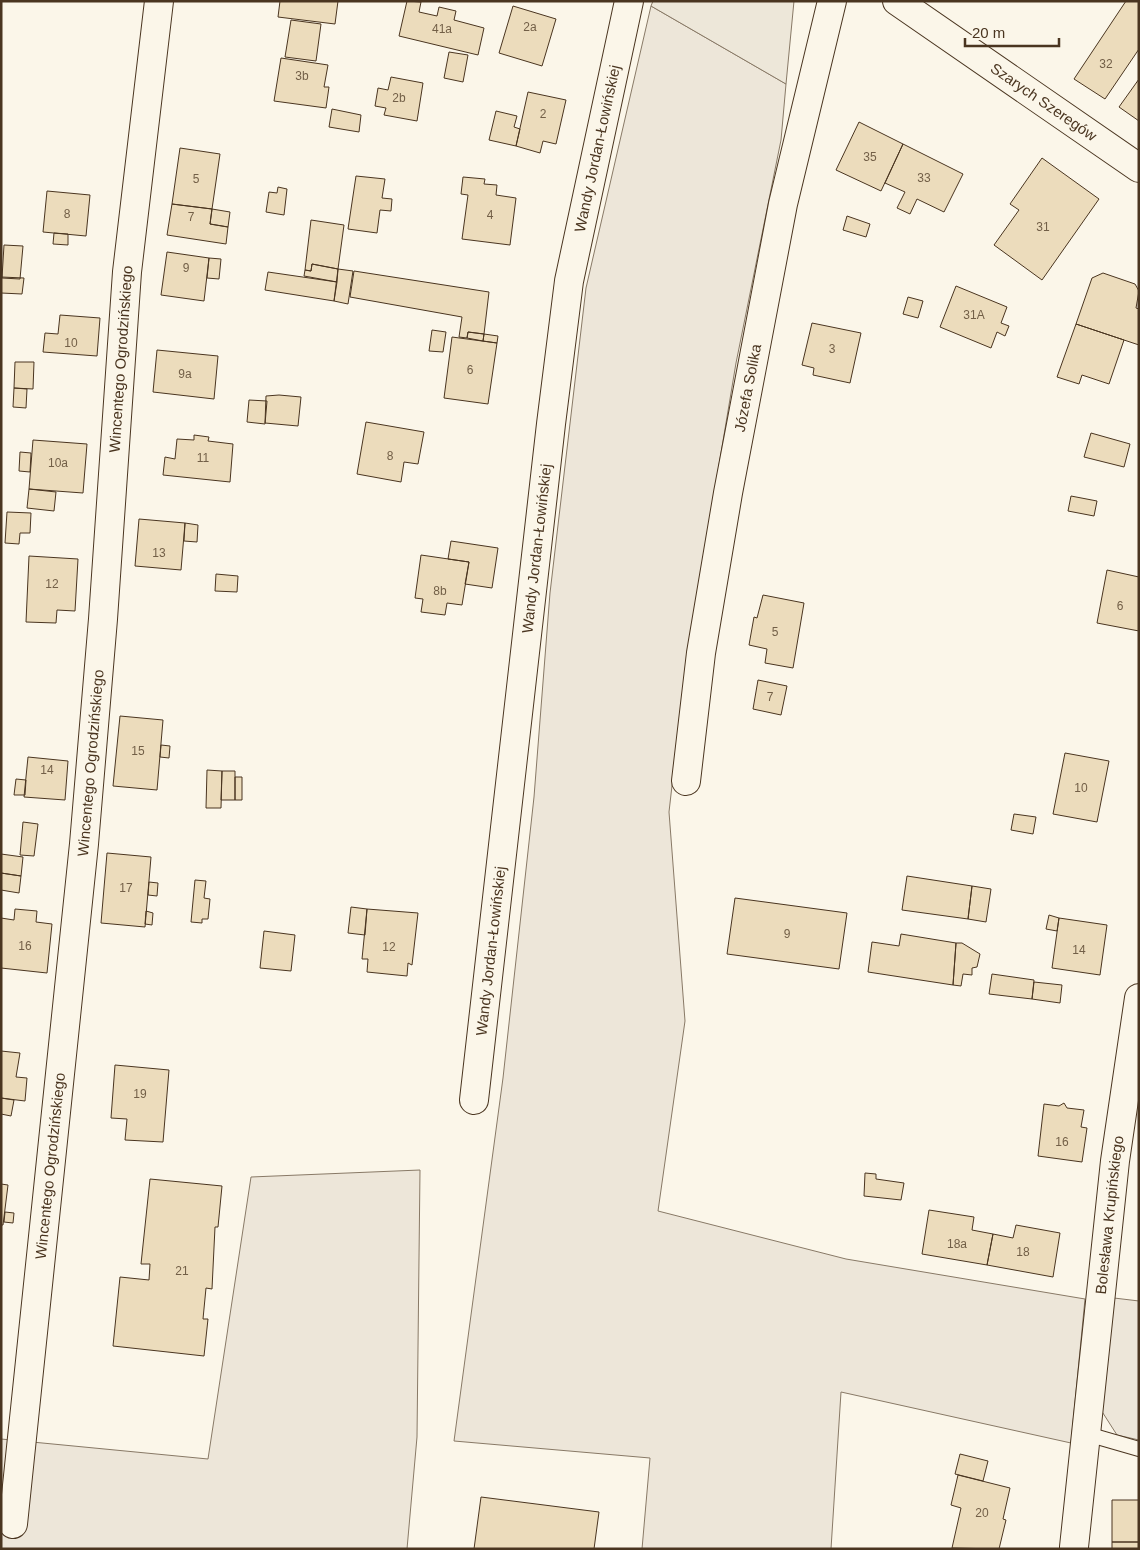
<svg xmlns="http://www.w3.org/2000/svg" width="1140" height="1550" font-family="Arial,sans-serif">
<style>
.green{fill:#ede6d9;stroke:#887966}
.parking{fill:#ede7d9;stroke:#887966}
.building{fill:#ecdcbc;stroke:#4a3520}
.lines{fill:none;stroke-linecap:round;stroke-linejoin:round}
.lane-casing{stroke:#4a3520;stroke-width:16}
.street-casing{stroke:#4a3520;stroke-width:30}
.secondary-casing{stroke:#4a3520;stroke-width:30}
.lane{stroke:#fbf6e9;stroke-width:14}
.street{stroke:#fbf6e9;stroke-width:28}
.secondary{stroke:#fbf6e9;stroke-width:28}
.labels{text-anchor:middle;stroke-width:4;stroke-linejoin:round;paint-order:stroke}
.number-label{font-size:12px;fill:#725f47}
.street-label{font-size:15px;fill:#4a3520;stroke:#fbf6e9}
</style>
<rect width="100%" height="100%" fill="#fbf6e9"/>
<path class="green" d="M651,6L786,84L781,140L736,363L686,663L669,812L685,1021L658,1211L846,1259L1085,1299L1071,1443L841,1392L831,1549H642L650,1458L454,1441L503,1078L534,797L550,593L586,288Z
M420,1170L417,1437L407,1549H1V1439L208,1459L251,1177Z
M1114,1298L1139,1301V1440L1117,1435L1101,1410Z"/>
<path class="parking" d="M653,1H794L786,84L651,6Z"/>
<path class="building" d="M280,1H338L335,24L278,17Z
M407,1L421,2L419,12L437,16L439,7L456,11L454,20L484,28L478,55L399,36Z
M1126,1H1139V49L1105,99L1074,79Z
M513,6L556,19L542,66L499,53Z
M291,20L321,24L316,61L285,57Z
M449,52L468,55L463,82L444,78Z
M281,58L328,65L324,87H329L326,108L274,101Z
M391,77L423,83L417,121L384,115L386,108L375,106L378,88L388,90Z
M1139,79V121L1119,107Z
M528,92L566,100L556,144L543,141L540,153L516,146Z
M332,109L361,115L359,132L329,127Z
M496,111L517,116L514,127L520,129L516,146L489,140Z
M859,122L903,144L881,191L836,170Z
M903,144L963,174L944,212L917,199L910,214L897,208L905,192L885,183Z
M180,148L220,154L212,209L172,204Z
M1042,158L1099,199L1042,280L994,245L1019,210L1010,204Z
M356,176L385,179L382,198L392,199L391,211L380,210L377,233L348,229Z
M463,177L485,179L484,184L497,185L496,195L516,198L510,245L462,239L468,195L461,194Z
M278,187L287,189L284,215L266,212L269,192L277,193Z
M47,191L90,195L86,236L43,232Z
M172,204L212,209L210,224L228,227L226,244L167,235Z
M212,209L230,212L228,227L210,224Z
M847,216L870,224L866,237L843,230Z
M311,220L344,225L338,269L312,264L311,271L305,270Z
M54,233L68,234V245L53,244Z
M4,245L23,246L20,279L2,278Z
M167,252L209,258L204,301L161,295Z
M209,258L221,259L219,279L207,278Z
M312,264L338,269L337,282L304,276L305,270L311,271Z
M338,269L353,271L348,304L334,301Z
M354,271L489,292L484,334L468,332L467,338L459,337L462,317L350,297Z
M268,272L337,282L334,301L265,290Z
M1103,273L1135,284L1139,291L1136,308L1139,309V345L1076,324L1092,278Z
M1,277L24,278L22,294L1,293Z
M956,286L1007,307L1001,323L1009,326L1005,336L997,332L991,348L940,327Z
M908,297L923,301L918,318L903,314Z
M60,315L100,318L97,356L43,352L45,333L58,334Z
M812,323L861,333L850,383L813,375L814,368L802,365Z
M1076,324L1124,340L1109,384L1082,375L1079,384L1057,377Z
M432,330L446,332L443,352L429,351Z
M468,332L484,334L483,341L467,338Z
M484,334L498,336L497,343L483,341Z
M452,337L497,343L488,404L444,398Z
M157,350L218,356L214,399L153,392Z
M15,362H34L33,389L14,388Z
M14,388L27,389L26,408L13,407Z
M279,395L301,397L298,426L265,423L266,396Z
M249,400L267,401L265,424L247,422Z
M366,422L424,432L418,464L404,462L401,482L357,474Z
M1091,433L1130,444L1124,467L1084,457Z
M194,435L209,437L208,441L233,444L230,482L163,475L165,457L175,459L177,439L194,440Z
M33,440L87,444L83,493L29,489Z
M20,452L31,453L30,472L19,471Z
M29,489L56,492L54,511L27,508Z
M1071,496L1097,501L1094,516L1068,511Z
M7,512L31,513L30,533H20L19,544L5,543Z
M139,519L185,523L181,570L135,566Z
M185,523L198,525L197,542L184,541Z
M451,541L498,548L492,588L465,584L469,562L448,559Z
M421,555L469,562L462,605L447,603L445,615L421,612L423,599L415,598Z
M29,556L78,559L75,611L57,610L56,623L26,622Z
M1107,570L1139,577V631L1097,623Z
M216,574L238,576L237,592L215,591Z
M763,595L804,603L793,668L765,663L767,649L749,645L754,617L757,618Z
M758,680L787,686L781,715L753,709Z
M120,716L163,720L157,790L113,786Z
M161,745L170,746L169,758L160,757Z
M1065,753L1109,761L1097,822L1053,814Z
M28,757L68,761L65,800L24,797Z
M207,770L222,771L221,808H206Z
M222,771H235V800H221Z
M235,777H242V800H235Z
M16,779L26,780L25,795H14Z
M1014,814L1036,817L1033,834L1011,830Z
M23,822L38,824L34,856L20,855Z
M107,853L151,857L145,927L101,923Z
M1,854L23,857L21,876L1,873Z
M1,873L21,876L19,893L1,890Z
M907,876L972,886L968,919L902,910Z
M195,880L206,881L204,898L210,899L208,919H202V923L191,922Z
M149,882L158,883L157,896L148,895Z
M972,886L991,889L986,922L968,919Z
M735,898L847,913L839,969L727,954Z
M351,907L367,909L365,935L348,933Z
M15,909L37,911L36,922L52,924L47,973L1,968V918L14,920Z
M367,909L418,913L412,965L408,963L407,976L367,972L368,959H362Z
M146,911L153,913L152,925L145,924Z
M1049,915L1059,918L1057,931L1046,929Z
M1059,918L1107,925L1100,975L1052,968Z
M264,931L295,935L291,971L260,968Z
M901,934L956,943L953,985L868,972L872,942L899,946Z
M956,943H962L980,954L977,967L972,968V975L963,974L961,986L953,985Z
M992,974L1034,980L1032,999L989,994Z
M1034,982L1062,985L1060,1003L1032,999Z
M1,1051L20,1053L16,1077L27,1078L25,1101L1,1098Z
M115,1065L169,1070L163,1142L125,1140L127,1119L111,1118Z
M1,1098L14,1100L11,1116L1,1114Z
M1064,1103L1067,1108L1084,1110L1081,1127L1087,1128L1082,1162L1038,1156L1044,1104L1059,1106Z
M865,1173L876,1174V1179L904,1183L901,1200L864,1196Z
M150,1179L222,1186L218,1227H215L212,1289L206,1288L203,1319H208L204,1356L113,1346L120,1277L149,1280L150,1264H141Z
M1,1184L8,1185L3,1225H1Z
M929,1210L974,1217L972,1230L993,1234L987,1265L922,1254Z
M5,1212L14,1213L13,1223L4,1222Z
M1016,1225L1060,1233L1053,1277L987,1265L993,1234L1013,1238Z
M960,1454L988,1461L983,1481L955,1474Z
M958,1475L1010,1488L1003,1519L1006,1520L999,1549L952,1548L961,1508L951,1505Z
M481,1497L599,1512L594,1549H474Z
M1112,1500H1139V1542H1112Z
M1112,1542H1139V1549H1112Z"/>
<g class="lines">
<defs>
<path id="lane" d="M1087,1434L1139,1449"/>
<g id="street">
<path id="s1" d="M686,781L701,653L728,493L783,204L832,1"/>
<path id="s2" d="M474,1100L551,424L569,281L629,1"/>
<path id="s3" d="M13,1524L84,844L103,619L127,272L159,1"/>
<path id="s4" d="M1074,1547L1115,1161L1139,998"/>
</g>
<g id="secondary">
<path id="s5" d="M897,1L1139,168"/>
</g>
</defs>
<use href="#lane" class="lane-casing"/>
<use href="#street" class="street-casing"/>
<use href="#secondary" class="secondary-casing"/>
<use href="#lane" class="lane"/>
<use href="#street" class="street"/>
<use href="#secondary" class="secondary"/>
</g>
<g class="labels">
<g class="number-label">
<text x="530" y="31">2a</text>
<text x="442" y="33">41a</text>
<text x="1106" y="68">32</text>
<text x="302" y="80">3b</text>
<text x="399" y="102">2b</text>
<text x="543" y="118">2</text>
<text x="870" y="161">35</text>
<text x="924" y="182">33</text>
<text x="196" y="183">5</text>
<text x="67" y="218">8</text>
<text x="490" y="219">4</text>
<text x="191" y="221">7</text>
<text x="1043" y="231">31</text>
<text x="186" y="272">9</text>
<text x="974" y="319">31A</text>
<text x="71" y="347">10</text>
<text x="832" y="353">3</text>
<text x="470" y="374">6</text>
<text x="185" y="378">9a</text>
<text x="390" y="460">8</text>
<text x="203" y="462">11</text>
<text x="58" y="467">10a</text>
<text x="159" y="557">13</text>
<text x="52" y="588">12</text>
<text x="440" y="595">8b</text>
<text x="1120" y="610">6</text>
<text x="775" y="636">5</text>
<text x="770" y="701">7</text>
<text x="138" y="755">15</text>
<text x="47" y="774">14</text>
<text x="1081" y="792">10</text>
<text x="126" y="892">17</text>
<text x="787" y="938">9</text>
<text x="25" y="950">16</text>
<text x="389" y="951">12</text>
<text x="1079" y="954">14</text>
<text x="140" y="1098">19</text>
<text x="1062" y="1146">16</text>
<text x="957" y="1248">18a</text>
<text x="1023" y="1256">18</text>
<text x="182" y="1275">21</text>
<text x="982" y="1517">20</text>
</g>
<g class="street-label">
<text dy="5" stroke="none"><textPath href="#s5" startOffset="178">Szarych Szeregów</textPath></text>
<text dy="5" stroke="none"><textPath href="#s2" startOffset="960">Wandy Jordan-Łowińskiej</textPath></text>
<text dy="5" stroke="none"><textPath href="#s3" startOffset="1170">Wincentego Ogrodzińskiego</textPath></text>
<text dy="5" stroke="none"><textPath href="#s1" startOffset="398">Józefa Solika</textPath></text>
<text dy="5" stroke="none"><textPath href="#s2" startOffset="555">Wandy Jordan-Łowińskiej</textPath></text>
<text dy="5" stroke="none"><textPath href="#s3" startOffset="765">Wincentego Ogrodzińskiego</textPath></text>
<text dy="5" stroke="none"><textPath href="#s2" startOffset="150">Wandy Jordan-Łowińskiej</textPath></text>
<text dy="5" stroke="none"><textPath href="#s3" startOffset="360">Wincentego Ogrodzińskiego</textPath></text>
<text dy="5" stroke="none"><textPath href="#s4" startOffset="334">Bolesława Krupińskiego</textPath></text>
</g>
</g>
<rect width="1140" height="1550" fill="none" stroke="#4a3520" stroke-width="5"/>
<path d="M965 38v8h94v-8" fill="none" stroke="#4a3520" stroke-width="2.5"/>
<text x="972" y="38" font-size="15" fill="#4a3520" stroke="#fbf6e9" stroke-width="4" paint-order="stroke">20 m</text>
</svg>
